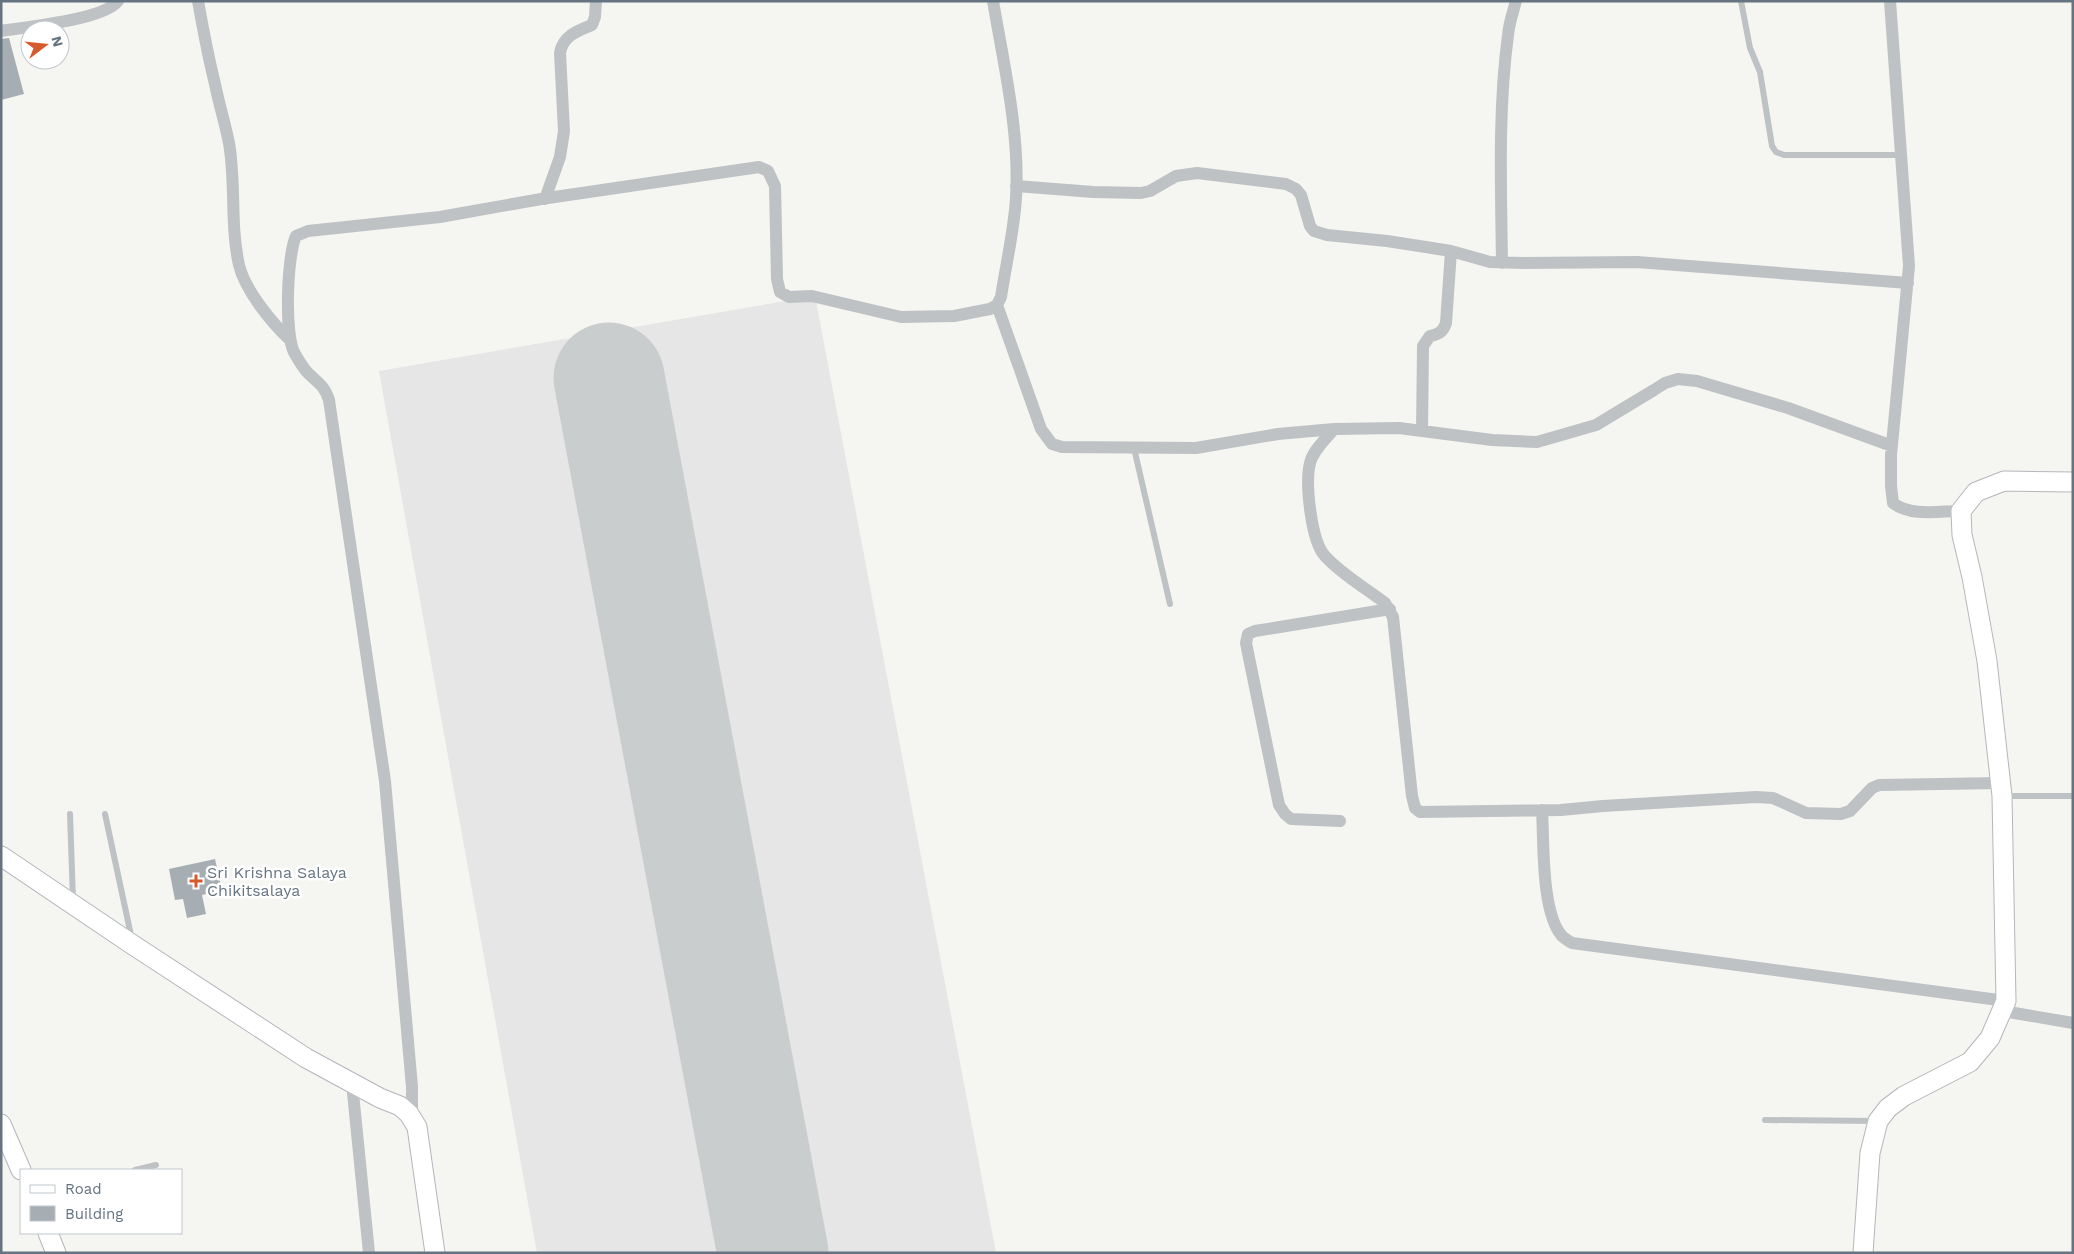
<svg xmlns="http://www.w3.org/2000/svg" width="2074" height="1254" font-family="'Work Sans',sans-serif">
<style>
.built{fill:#e5e6e5}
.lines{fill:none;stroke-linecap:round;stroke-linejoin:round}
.runway{stroke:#cacdce;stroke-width:111}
.building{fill:#a7aeb3}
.secondary-casing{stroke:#b3b7bb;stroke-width:21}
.lane{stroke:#bec2c5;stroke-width:6}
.street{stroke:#bec2c5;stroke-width:12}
.secondary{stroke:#fff;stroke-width:19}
.poi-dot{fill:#d7592e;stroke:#fff;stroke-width:2}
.labels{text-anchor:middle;stroke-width:5;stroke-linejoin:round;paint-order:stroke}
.poi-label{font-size:16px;fill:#657480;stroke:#fff;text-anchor:start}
</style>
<rect width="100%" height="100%" fill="#f5f5f1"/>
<path class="built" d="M815,296L996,1253H537L379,371Z"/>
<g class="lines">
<path class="runway" d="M609,378L773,1253"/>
</g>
<path class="building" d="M9,38L24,94L1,100V39Z
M215,859L222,890L202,895L206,914L187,918L183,899L175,900L169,869Z"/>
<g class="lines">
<defs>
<path id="secondary" d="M1,856L130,943L306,1058L380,1098L400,1106L409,1114L417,1127L435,1253
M1,1124L21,1170
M48,1233L56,1253
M1863,1253L1870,1153L1878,1121L1888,1108L1904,1096L1970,1062L1990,1038L2006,1001L2002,796L1987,661L1972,577L1962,535L1961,511L1976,492L2004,481L2073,482"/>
</defs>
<use href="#secondary" class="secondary-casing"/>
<path class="lane" d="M1741,1L1750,48L1760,72L1772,146L1776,152L1784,155H1900
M1134,448L1170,604
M2004,796H2073
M70,814L73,900
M105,814L132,940
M1765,1120L1876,1121
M135,1170L156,1165"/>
<path class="street" d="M198,1C203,29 208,56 215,84C219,104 225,123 229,143C236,183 230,225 239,265C245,290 271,322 290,340
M1890,1L1909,266L1891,455V486L1893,503C1911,517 1940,511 1961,511
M1,31C26,27 103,20 118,1
M1016,186L1093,192L1141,193L1150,191L1176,176L1197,173L1286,184L1296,189L1301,195L1310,226L1314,231L1327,235L1387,241L1451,251L1490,262L1524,263L1637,262L1908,283
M545,199L560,157L564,131L560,53C563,36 577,31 592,25L595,17L596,1
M1502,263C1501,187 1498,110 1508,35C1509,23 1513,12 1516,1
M997,305L1041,429L1052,444L1062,447L1196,448L1278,434L1334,429L1399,428L1492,440L1537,442L1596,425L1654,390L1665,383L1678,379L1697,381L1788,408L1892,446
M1334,429C1326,439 1313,450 1310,463C1305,483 1311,541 1325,556C1341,574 1367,589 1385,603L1393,617L1412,796L1415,808L1420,812L1561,810L1603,806L1756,797L1773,798L1806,813L1841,814L1850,811L1872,788L1879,785L2001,783
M1422,431L1423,346L1430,336C1439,334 1443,332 1446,323L1451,251
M1542,810C1544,842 1541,912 1562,936C1565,939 1569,941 1572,943L2006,1001
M1340,821L1291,819L1285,814L1279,805L1246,643L1248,634L1255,631L1390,609
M2003,1011L2073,1023
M352,1083L369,1253
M409,1114L412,1107V1087L385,781L329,400C324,385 319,384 308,373C303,368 299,361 295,354C284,336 287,255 296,236L308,231L440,217L541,199L759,167L768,171L775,186L777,279L780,292L789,297L812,296L901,317L954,316L990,309L997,305L1001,297C1006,264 1014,231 1016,198C1020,133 1004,66 993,1"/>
<use href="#secondary" class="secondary"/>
</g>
<path class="poi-dot" d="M193.5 873.5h5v5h5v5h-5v5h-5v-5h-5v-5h5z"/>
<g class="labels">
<g class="poi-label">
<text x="207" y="878">Sri Krishna Salaya<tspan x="207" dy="18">Chikitsalaya</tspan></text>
</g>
</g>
<rect width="2074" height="1254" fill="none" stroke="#657480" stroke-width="5"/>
<rect x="20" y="1169" width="162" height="65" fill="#ffffff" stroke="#c1c7cc"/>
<rect x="30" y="1185" width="25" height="8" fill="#ffffff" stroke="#c1c7cc"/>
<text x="65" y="1194" font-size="15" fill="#657480">Road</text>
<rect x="30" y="1206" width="25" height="15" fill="#a7aeb3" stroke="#c1c7cc"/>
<text x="65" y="1219" font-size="15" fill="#657480">Building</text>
<g transform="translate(45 45) rotate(74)"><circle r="24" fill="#ffffff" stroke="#c1c7cc"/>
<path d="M0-4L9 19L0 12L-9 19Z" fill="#d7592e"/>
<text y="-8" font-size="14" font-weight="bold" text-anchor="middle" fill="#657480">N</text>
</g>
</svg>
